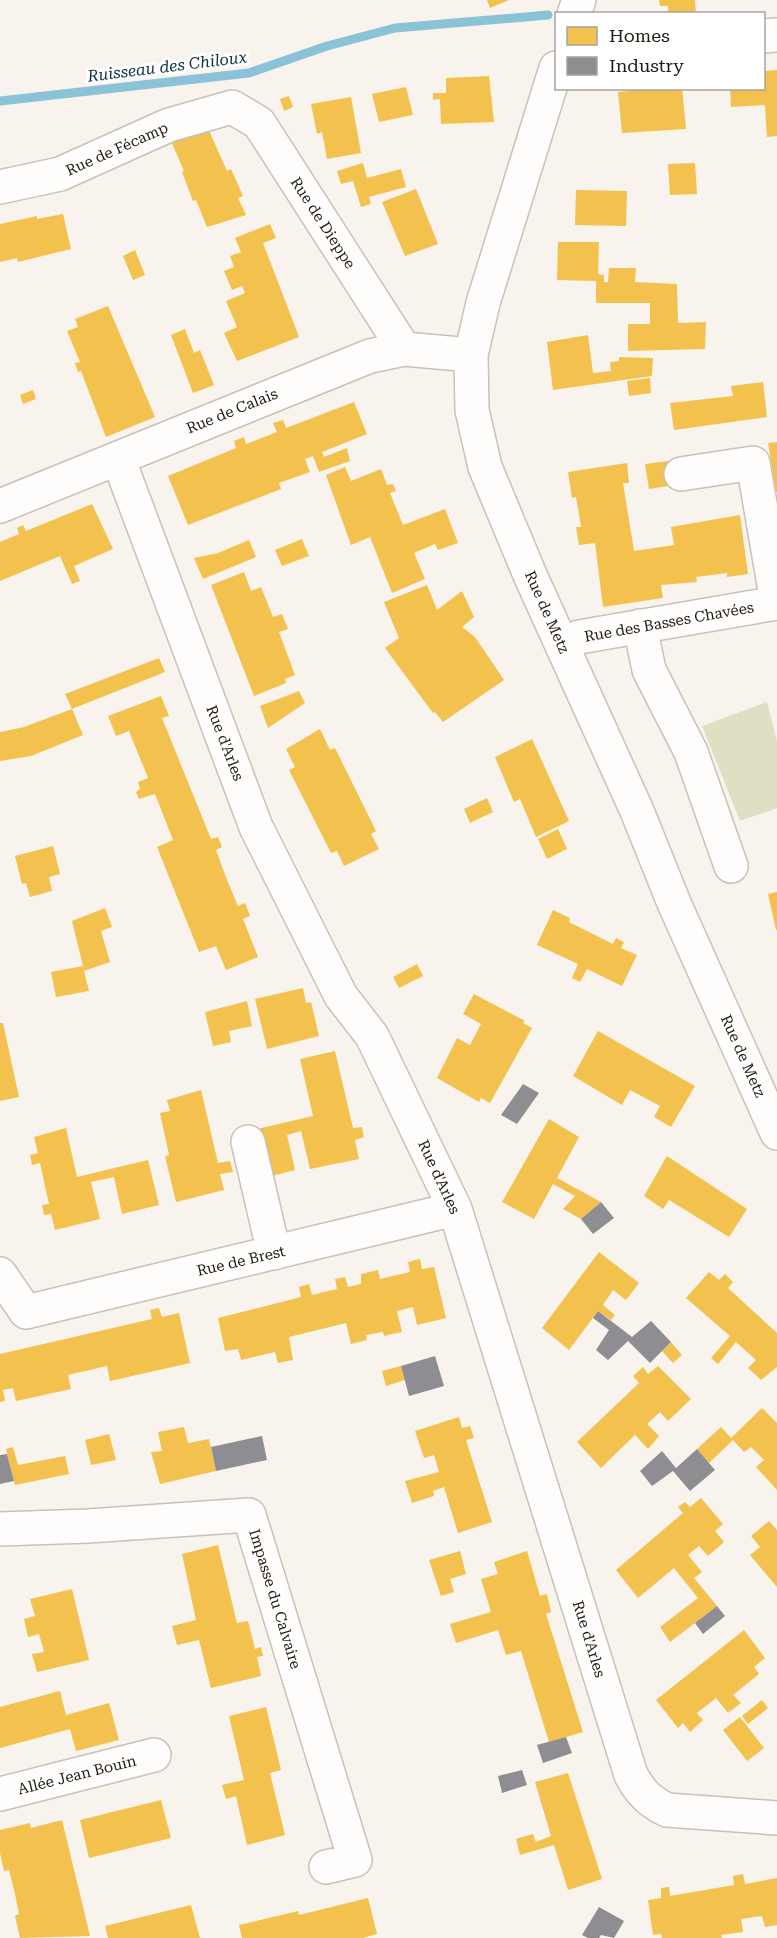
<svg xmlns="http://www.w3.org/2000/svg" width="777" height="1938" font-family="'Roboto Serif',serif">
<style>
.green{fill:#dfdfc3}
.homes{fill:#f2c14e}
.industry{fill:#8d8d92}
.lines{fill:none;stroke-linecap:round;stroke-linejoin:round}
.stream{stroke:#8ac3d8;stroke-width:9}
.minor-casing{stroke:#c8c1ba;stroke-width:36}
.minor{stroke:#fefdfc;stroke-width:33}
.labels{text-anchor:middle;stroke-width:6;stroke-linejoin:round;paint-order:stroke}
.street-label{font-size:15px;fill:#221910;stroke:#fff}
.water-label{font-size:16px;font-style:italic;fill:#0b3341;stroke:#fff}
</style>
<rect width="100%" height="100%" fill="#f8f3ed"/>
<path class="green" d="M767,702L777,741V808L740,821L702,726Z"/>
<path class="homes" d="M487,0H509L490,8Z
M659,0H695L696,14H668V6H660Z
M777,70V136L767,137L765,105L731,107L730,88H764V71Z
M489,76L494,122L441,124L440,99L433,100V93H446V78Z
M406,87L413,115L379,122L372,94Z
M658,88H682L686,129L622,133L618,92Z
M289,96L293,107L284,111L280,99Z
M351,97L361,153L327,159L322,132L317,134L311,104Z
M207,126L227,171L231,169L243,196L238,198L246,215L207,227L196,200L193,201L182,172L184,171L171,141Z
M363,163L367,178L401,169L406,187L369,197L371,204L361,207L353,181L341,184L337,171Z
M695,163L697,194L670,195L668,164Z
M416,189L438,244L405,256L382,202Z
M576,190L627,191L626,226L575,225Z
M63,214L71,249L18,262L17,258L0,262V224L37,216V219Z
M270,224L276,238L263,243L299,337L237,361L224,333L237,327L226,301L245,293L242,286L232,290L224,271L234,267L230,256L241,252L235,238Z
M558,242H599L598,274L604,275V282H608L609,268H636L635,282L677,284L678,323L706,322L705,349L628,351V324H650V303H596V281L557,280Z
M135,250L145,275L133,280L123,256Z
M108,306L155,417L106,437L81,371L78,372L75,363L80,362L67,331L78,327L75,319Z
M185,329L194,353L200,350L214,385L193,393L171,335Z
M588,335L593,373L611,371L610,362L619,361V357L653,358L652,376L553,390L547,342Z
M650,378L651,393L629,396L627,381Z
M763,382L767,417L674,430L670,403L733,396L731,386Z
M33,390L36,399L23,404L20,395Z
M354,402L367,434L322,452L324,457L347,448L350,461L319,472L313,456L305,459L310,472L279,483L281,489L188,525L168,476L236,448L234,441L244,437L246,444L277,432L273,423L283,420L286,428Z
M777,442V492H776L768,443Z
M669,461L674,485L649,489L645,464Z
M627,463L629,483H623L634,551L674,545L671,527L740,515L748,574L727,577V573L696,577L697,582L661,585L663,598L603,607L595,543L579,545L576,527H581L576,497L572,498L568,472Z
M345,467L351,481L381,469L387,485L393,484L396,491L390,493L403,525L445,509L458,543L438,550L435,544L414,553L425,579L392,593L370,537L351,545L326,475Z
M92,504L113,549L74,566L80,581L72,584L60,556L0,581V542L19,534L17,528L23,525L26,531Z
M302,539L309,556L282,566L275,550Z
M249,540L256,557L203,579L194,558L218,553Z
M244,572L251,591L261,587L273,617L282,614L288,629L279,632L295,675L285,679L286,683L254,696L211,585Z
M427,585L437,610L462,591L474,617L462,627L475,637L504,680L443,722L435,712L433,713L385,648L399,638L384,602Z
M159,658L165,672L72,709L65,694Z
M299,691L305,703L268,728L260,706Z
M161,696L169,716L162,718L211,839L218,837L222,847L216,850L227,880L238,906L245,903L250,916L243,919L258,957L226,970L216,946L199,952L157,847L173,840L155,794L139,799L136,792L140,789L138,782L148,778L129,731L116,736L108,716Z
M72,709L83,735L31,756L0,761V732L24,727Z
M320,729L330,750L335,748L376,831L371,834L379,849L344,866L337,851L331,853L289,770L295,767L286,749Z
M532,739L569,821L536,837L520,799L514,802L495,757Z
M487,798L493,812L470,823L464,809Z
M558,829L567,849L547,859L538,839Z
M53,846L60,874L49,877L52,891L30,897L26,883L22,884L15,856Z
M777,892V930H776L768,894Z
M105,908L112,927L101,931L110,962L84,971L89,991L56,997L51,972L83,966L72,921Z
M553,910L570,918L569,922L613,944L616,938L624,942L621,948L637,955L622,986L587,969L580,982L572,978L578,964L537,945Z
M417,964L423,976L399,988L393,977Z
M303,988L306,1003L311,1002L319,1036L267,1049L255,999Z
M474,994L525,1021L523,1023L532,1028L490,1103L481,1098L479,1102L437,1078L457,1038L470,1045L481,1024L463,1014Z
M247,1001L252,1026L229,1031L231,1042L213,1046L205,1012Z
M0,1023H3L19,1097L0,1101Z
M598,1031L695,1086L671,1127L654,1117L660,1106L630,1090L622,1105L573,1076Z
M335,1051L353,1128L362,1127L364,1137L355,1140L359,1159L310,1169L301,1131L287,1135L295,1170L264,1178L253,1130L313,1116L300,1059Z
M201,1090L218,1163L230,1161L233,1172L220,1174L224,1190L176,1202L165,1156L169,1155L160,1113L170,1111L167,1100Z
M549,1119L579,1137L557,1178L601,1202L581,1219L563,1209L575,1196L553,1184L534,1219L502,1202Z
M66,1128L77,1177L148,1160L159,1205L122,1214L114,1177L91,1182L100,1219L55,1230L51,1214L44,1215L42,1205L49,1204L40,1163L32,1165L30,1155L38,1153L34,1137Z
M667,1156L747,1209L729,1237L669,1200L663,1209L644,1196Z
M599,1252L639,1283L626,1300L613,1290L603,1305L615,1315L611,1320L598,1311L569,1350L542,1328Z
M420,1259L422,1269L434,1267L446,1318L417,1325L413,1307L397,1311L402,1332L392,1334L384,1336L383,1332L366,1335L367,1340L351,1344L346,1323L289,1337L293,1360L278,1363L275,1352L241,1360L238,1349L225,1351L218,1318L301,1297L299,1287L309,1284L312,1295L337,1289L335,1279L345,1277L348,1287L361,1284V1274L378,1270L380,1279L410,1272L408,1262Z
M709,1272L719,1280L725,1274L733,1282L728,1288L777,1333V1367L761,1380L748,1368L756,1360L736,1342L718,1364L711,1358L730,1336L686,1298Z
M159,1308L162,1317L179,1313L190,1363L110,1381L107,1366L68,1375L71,1389L16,1401L13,1388L3,1390L5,1401L0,1402V1354L152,1319L150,1310Z
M671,1342L682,1355L673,1363L662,1351Z
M401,1366L405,1380L386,1386L382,1371Z
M658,1366L691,1399L668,1421L660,1412L647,1424L659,1436L648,1449L635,1435L601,1468L577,1442L639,1383L633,1376L643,1367L648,1374Z
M762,1408L777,1423V1490L756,1467L764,1460L751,1447L744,1452L733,1440L709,1463L697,1449L721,1427L731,1438Z
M459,1417L462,1428L470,1426L474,1438L466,1440L492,1522L458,1533L444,1487L433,1491L434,1496L412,1503L405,1481L439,1472L434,1455L424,1458L415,1431Z
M184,1427L188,1443L209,1439L216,1471L160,1484L151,1452L162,1451L158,1432Z
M109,1434L116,1460L91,1465L85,1440Z
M13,1447L18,1465L65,1456L69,1474L15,1485L6,1449Z
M701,1498L723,1524L715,1531L724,1542L708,1556L699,1546L688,1555L702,1572L694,1578L717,1606L670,1642L660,1627L698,1598L674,1568L638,1598L616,1570L683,1513L678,1507L685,1502L690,1507Z
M769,1521L777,1530V1587L750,1555L760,1547L751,1536Z
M218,1545L237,1623L248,1621L255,1649L261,1647L263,1656L257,1657L261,1676L211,1688L199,1640L177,1645L172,1626L196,1620L182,1554Z
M460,1551L466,1574L450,1579L454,1592L441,1596L429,1560Z
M527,1551L540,1596L547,1594L551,1612L546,1614L583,1732L549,1742L521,1651L506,1655L498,1630L456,1643L450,1624L491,1612L481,1579L498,1574L494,1562Z
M72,1589L89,1660L37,1672L32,1654L44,1652L39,1634L28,1637L24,1619L35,1616L30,1599Z
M744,1630L765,1658L754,1667L759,1674L733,1695L741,1703L728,1713L716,1698L697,1713L703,1720L690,1732L683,1723L678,1728L656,1700Z
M60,1691L66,1715L109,1703L119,1740L76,1751L70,1729L0,1748V1707Z
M762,1700L768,1708L748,1724L742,1716Z
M266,1707L281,1770L270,1773L285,1835L247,1845L236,1796L226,1799L222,1785L244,1780L229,1716Z
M740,1717L764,1748L747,1761L723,1730Z
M568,1773L602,1879L568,1890L554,1845L520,1855L516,1839L533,1834L536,1842L551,1836L535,1782Z
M161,1800L171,1838L89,1858L80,1820Z
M62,1820L90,1936L20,1938L15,1916L19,1914L15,1894L9,1870L4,1871L0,1853V1830L30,1823L31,1828Z
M743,1874L745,1884L777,1878V1925L765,1927L762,1916L741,1919L743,1932L721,1935L722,1938H662L661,1934L653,1935L648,1900L661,1898V1888L669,1887L670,1896L734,1885L733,1876Z
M368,1898L377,1934L363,1938H242L239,1925L298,1911L299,1915Z
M191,1905L200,1938H108L105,1926Z"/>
<path class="industry" d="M523,1084L539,1093L517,1124L501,1115Z
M601,1202L614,1218L593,1234L581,1219Z
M598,1311L632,1337L651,1321L671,1342L650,1363L628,1341L608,1360L596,1350L609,1330L593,1318Z
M435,1356L444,1386L409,1396L401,1366Z
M262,1436L267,1460L216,1471L211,1447Z
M697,1449L715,1470L690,1491L673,1471L652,1486L640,1471L662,1451L676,1468Z
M7,1454L14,1481L0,1484V1455Z
M717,1606L725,1616L703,1634L695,1623Z
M566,1737L572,1753L543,1763L537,1745Z
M522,1770L527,1785L502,1793L498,1776Z
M599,1907L624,1921L614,1938L601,1935L599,1938H588L582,1935Z"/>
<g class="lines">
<path class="stream" d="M0,101L249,73L327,46L395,28L548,15"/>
<defs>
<path id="minor" d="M574,14L579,0
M764,36L777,35
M556,68L483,303L471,355L472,410L485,467L530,575L637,811L674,903L777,1133
M0,187L60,174L169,125L232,107L259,123L404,349
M118,458L256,827L341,996L372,1036L455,1209L631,1775C640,1792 650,1802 667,1810L777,1818
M681,474L753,463L777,602
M0,506L370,356L404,349L471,355
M640,626L649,670L691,752L731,866
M562,644L579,637L777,603
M248,1142L274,1253
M0,1274L26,1312L455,1209
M0,1529L88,1526L249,1515L355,1860L326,1867
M0,1794L154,1755"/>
</defs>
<use href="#minor" class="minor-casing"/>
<use href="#minor" class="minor"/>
</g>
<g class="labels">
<g class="street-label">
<text transform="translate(117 149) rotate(-24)" y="5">Rue de Fécamp</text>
<text transform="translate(323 223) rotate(57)" y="5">Rue de Dieppe</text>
<text transform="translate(232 411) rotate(-22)" y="5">Rue de Calais</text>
<text transform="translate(547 612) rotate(66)" y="5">Rue de Metz</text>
<text transform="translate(669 622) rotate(-10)" y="5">Rue des Basses Chavées</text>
<text transform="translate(225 743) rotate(69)" y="5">Rue d'Arles</text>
<text transform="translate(743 1056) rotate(66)" y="5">Rue de Metz</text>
<text transform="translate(439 1177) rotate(65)" y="5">Rue d'Arles</text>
<text transform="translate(241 1261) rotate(-13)" y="5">Rue de Brest</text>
<text transform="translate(275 1599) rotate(73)" y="5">Impasse du Calvaire</text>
<text transform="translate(589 1639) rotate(73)" y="5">Rue d'Arles</text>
<text transform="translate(77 1775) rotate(-14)" y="5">Allée Jean Bouin</text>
</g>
<g class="water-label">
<text transform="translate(167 66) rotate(-7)" y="6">Ruisseau des Chiloux</text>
</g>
</g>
<rect x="555" y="12" width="210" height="78" fill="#ffffff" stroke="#a7a39f" stroke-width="1.5"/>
<rect x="567" y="27" width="30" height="18" fill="#f2c14e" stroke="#a7a39f" stroke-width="1.5"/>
<text x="609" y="42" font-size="18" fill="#221910">Homes</text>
<rect x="567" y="57" width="30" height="18" fill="#8d8d92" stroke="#a7a39f" stroke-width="1.5"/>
<text x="609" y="72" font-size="18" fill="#221910">Industry</text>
</svg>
